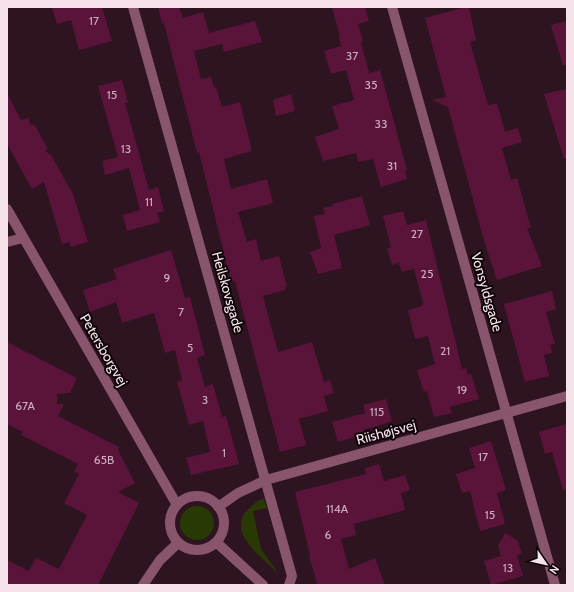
<svg xmlns="http://www.w3.org/2000/svg" width="574" height="592" font-family="Cabin,sans-serif">
<style>
.green{fill:#293904}
.building{fill:#5a143a}
.lines{fill:none;stroke-linecap:round;stroke-linejoin:round}
.minor{stroke:#89556d;stroke-width:10}
.labels{text-anchor:middle;stroke-width:4;stroke-linejoin:round;paint-order:stroke}
.number-label{font-size:12px;fill:#ceaebe}
.street-label{font-size:14px;fill:#f5e2ea;stroke:#0f0409}
</style>
<rect width="100%" height="100%" fill="#2e1320"/>
<path class="green" d="M263,498L267,508L253,511L261,549L278,573C253,550 217,524 263,498Z
M180 523a17 17 0 1 1 34 0a17 17 0 1 1-34 0Z"/>
<path class="building" d="M52,7H102L112,41L79,50L71,20L57,24Z
M158,7H179L183,18L203,12L209,33L255,21L262,42L224,52L222,44L194,51L201,79L211,77L214,88L216,87L222,107L240,102L252,151L224,159L231,189L267,179L273,203L238,212L247,242L256,239L261,261L279,256L287,287H285V290L263,296L278,352L312,342L324,382L330,380L334,393L324,396L328,411L299,419L306,445L280,452L235,281L231,282L199,152L197,153L164,23L162,24Z
M332,7H365L369,21L358,24L363,41L361,42L369,73L380,70L407,170L405,171L407,179L381,187L373,159L358,162L356,153L323,161L315,137L339,129L332,106L354,100L346,70L331,74L324,51L341,46L339,37H340Z
M465,7H469L476,40L470,42L488,105L497,103L505,132L518,128L522,142L502,148L511,180L517,178L531,228H527L542,266L497,280L485,244L448,107L432,100L446,97L425,18Z
M567,21V65H563L551,25Z
M122,80L128,103H125L149,190L158,187L164,211L157,213L160,222L127,231L123,215L140,210L129,168L105,175L102,161L118,157L98,86Z
M567,89V159H564L544,94Z
M7,93L21,120L28,118L31,125L34,124L48,149L45,151L51,155L73,194L88,242L71,247L69,242L62,244L44,182L32,189L7,144Z
M291,94L295,111L276,116L273,100Z
M362,196L370,225L334,235L342,268L318,274L310,252L321,248L314,216L325,214L323,208L333,206L332,204Z
M403,211L407,225L426,220L462,369L466,368L468,375L471,374L479,399L450,407L452,413L434,417L427,391L424,392L417,370L435,364L428,336L415,339L408,310L422,306L423,302L414,269L402,272L399,263L392,265L387,249L391,247L383,216Z
M171,250L185,298L190,297L205,355L197,358L205,387L213,384L222,417L226,416L239,464L191,475L186,458L210,452L203,421L189,425L177,382L182,380L175,350L165,353L154,313L122,323L116,302L90,312L83,290L117,279L113,269Z
M552,291L556,309L546,312L555,344L550,345L552,353L544,355L549,376L525,382L504,304Z
M7,342L77,378L70,393L57,394V404H64L58,416L119,447L118,450L135,483L118,492L139,503L98,585H7V560L29,571L36,558L59,569L87,515L64,503L79,474L74,471L78,464L21,435L23,432L7,424Z
M386,399L392,421L364,430L365,434L338,442L332,422L365,413L363,405Z
M567,424V489L563,490L552,452L545,454L539,432Z
M491,441L506,490L497,493L505,524L480,531L470,491L462,493L456,474L475,468L469,448Z
M379,464L384,481L405,475L410,490L401,493L405,510L354,524L356,535L341,539L349,569L375,558L385,585H312L317,583L309,556L310,555L295,492L366,474L365,468Z
M505,533L518,541L522,554L517,555L523,576L491,585L484,561L501,556L498,546Z"/>
<g class="lines">
<path class="minor" d="M133,7L292,576L289,585
M392,7L555,585
M7,209L177,505
M7,242L23,238
M170 523a27 27 0 1 1 54 0a27 27 0 1 1-54 0Z
M218,507L238,493L266,480L567,396
M216,542L263,585
M143,585L160,560L178,543"/>
</g>
<g class="labels">
<g class="number-label">
<text x="94" y="25">17</text>
<text x="352" y="60">37</text>
<text x="371" y="89">35</text>
<text x="112" y="99">15</text>
<text x="381" y="128">33</text>
<text x="126" y="153">13</text>
<text x="392" y="170">31</text>
<text x="149" y="206">11</text>
<text x="417" y="238">27</text>
<text x="427" y="278">25</text>
<text x="167" y="282">9</text>
<text x="181" y="316">7</text>
<text x="190" y="352">5</text>
<text x="445" y="355">21</text>
<text x="462" y="394">19</text>
<text x="205" y="404">3</text>
<text x="25" y="410">67A</text>
<text x="377" y="416">115</text>
<text x="224" y="457">1</text>
<text x="483" y="461">17</text>
<text x="104" y="464">65B</text>
<text x="337" y="513">114A</text>
<text x="490" y="519">15</text>
<text x="328" y="539">6</text>
<text x="508" y="572">13</text>
</g>
<g class="street-label">
<text transform="translate(228 292) rotate(74)" y="5">Heilskovsgade</text>
<text transform="translate(487 292) rotate(74)" y="5">Vonsyldsgade</text>
<text transform="translate(104 350) rotate(60)" y="5">Petersborgvej</text>
<text transform="translate(386 432) rotate(-15)" y="5">Riishøjsvej</text>
</g>
</g>
<rect width="574" height="592" fill="none" stroke="#f5e2ea" stroke-width="16"/>
<g transform="translate(546 564) rotate(124)" stroke="#0f0409" stroke-width="3" paint-order="stroke">
<path d="M0-3L7 15L0 10L-7 15Z" fill="#f5e2ea"/>
<text y="-6" font-size="11" font-weight="bold" text-anchor="middle" fill="#f5e2ea">N</text>
</g>
</svg>
